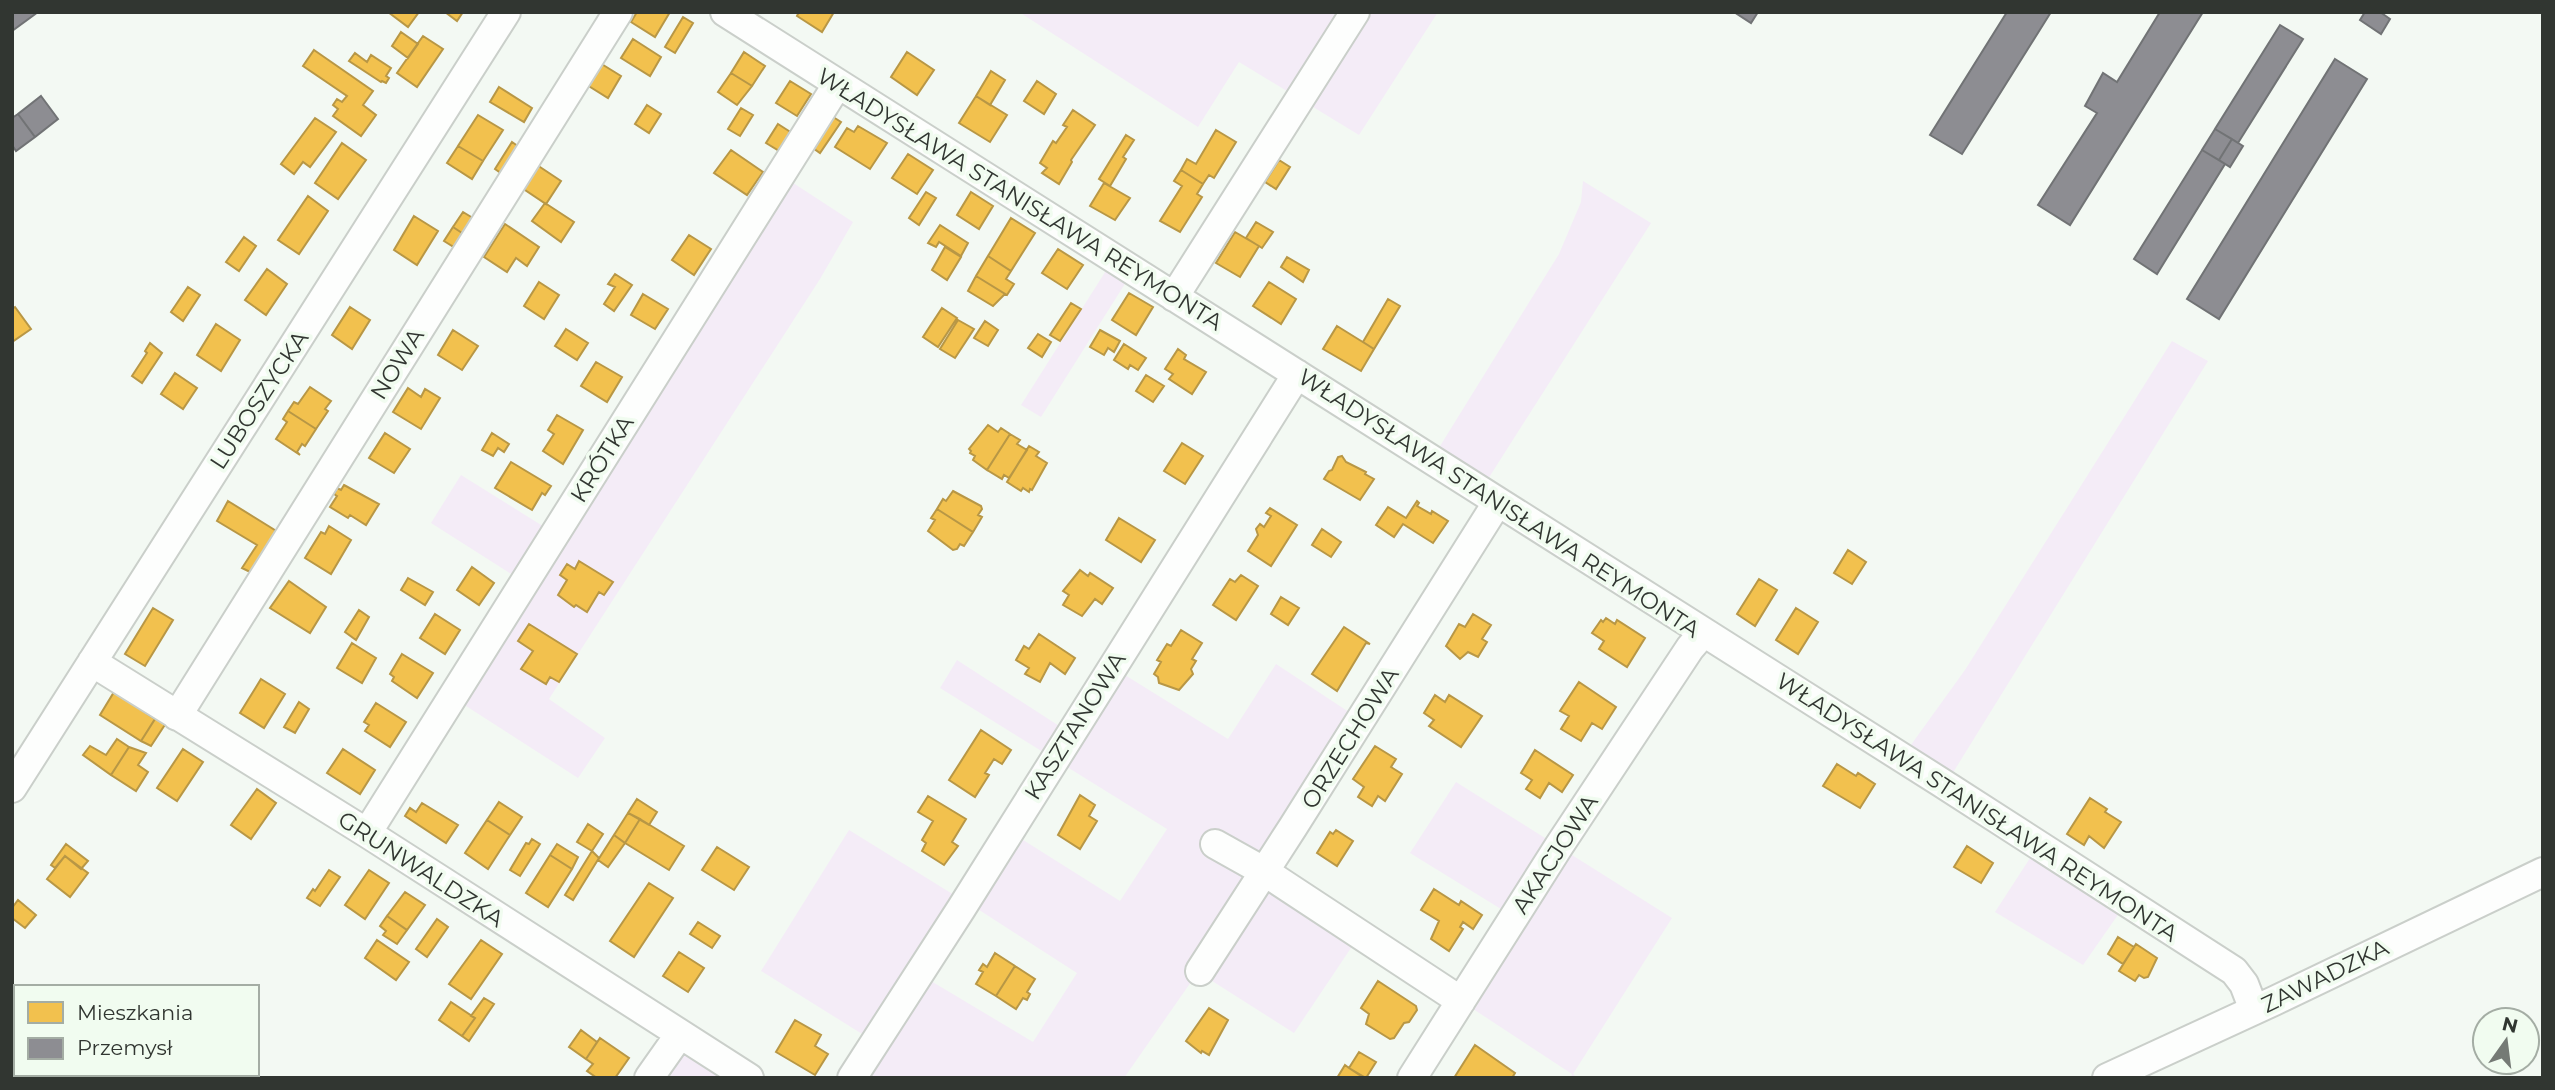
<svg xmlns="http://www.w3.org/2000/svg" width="2555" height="1090" font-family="Montserrat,sans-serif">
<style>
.grass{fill:#f4ecf7}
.homes{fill:#f2c14e;stroke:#b89745;stroke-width:2}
.industry{fill:#8d8d92;stroke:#717375;stroke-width:2}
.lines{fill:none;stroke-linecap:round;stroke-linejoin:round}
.minor-casing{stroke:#cacfca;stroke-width:32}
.minor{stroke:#fdfefd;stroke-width:28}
.labels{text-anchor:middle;stroke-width:7;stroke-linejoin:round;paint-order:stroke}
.street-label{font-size:23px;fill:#313631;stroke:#f1fcf0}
</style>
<rect width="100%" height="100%" fill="#f3f9f3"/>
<path class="grass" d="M1019,12H1438L1359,135L1239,62L1198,127Z
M781,175L853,222L820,279L549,699L605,738L578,778L452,697L519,579L431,523L461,475L554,533Z
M1583,181L1651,223L1488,479L1432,459L1559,254L1581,202Z
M1114,258L1133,271L1041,417L1021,405Z
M2172,341L2208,361L1949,779L1908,749L1965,670Z
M957,660L1070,733L1112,667L1228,739L1276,664L1361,720L1265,872L1359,936L1294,1033L1198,972L1124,1078H852L875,1042L761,971L849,830L959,898L926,978L1033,1042L1077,973L973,906L1009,831L1120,901L1167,829L940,688Z
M1456,782L1672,918L1573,1074L1577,1078H1571L1572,1074L1461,1001L1514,917L1410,853Z
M2034,852L2122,909L2083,965L1995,912Z
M680,1034L749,1078H649Z"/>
<path class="homes" d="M388,12H419L408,27Z
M445,12H463L457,21Z
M637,12H670L655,37L631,22Z
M799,12H834L822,32L797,16Z
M683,17L693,23L675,53L665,47Z
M401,32L418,44L408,58L392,46Z
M423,36L443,49L417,87L397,73Z
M633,39L661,57L650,76L621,58Z
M314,50L373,91L363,105L376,115L361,136L333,116L338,109L333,105L337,99L342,102L347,96L303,66Z
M744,52L765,66L752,86L731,73Z
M907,52L934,70L917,95L891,77Z
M355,53L367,62L371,55L391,68L386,76L389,78L386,83L382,81L381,82L349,61Z
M600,63L621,76L608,98L587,85Z
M991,71L1005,80L990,105L976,96Z
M731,73L752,86L737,105L718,92Z
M790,81L811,94L797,116L776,103Z
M1037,81L1056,94L1044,114L1024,101Z
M499,87L532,108L524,122L490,102Z
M976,96L1007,115L990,142L959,123Z
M647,105L661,114L649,133L635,124Z
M741,108L753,115L740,136L728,129Z
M1073,110L1095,125L1071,160L1072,162L1059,184L1042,173L1047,168L1040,163L1053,141L1056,143L1067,127L1063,125Z
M478,115L503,130L483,161L458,146Z
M830,115L841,122L820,153L810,146Z
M315,118L336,132L310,167L303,162L294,174L281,164Z
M778,124L792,133L781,152L766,143Z
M858,126L887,143L870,169L835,147L847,128L854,132Z
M1216,130L1236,142L1214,178L1209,175L1203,184L1181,170L1187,159L1196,164Z
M1126,135L1134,140L1123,157L1126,159L1110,186L1099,179Z
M512,142L522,149L505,176L495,169Z
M342,143L366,160L338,199L315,183Z
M458,146L483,161L472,179L447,163Z
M731,150L763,172L747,195L714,173Z
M908,154L933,170L917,194L892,178Z
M1279,160L1290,167L1276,189L1265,182Z
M537,165L561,181L546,204L522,188Z
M1181,170L1203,184L1197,194L1202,197L1180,232L1160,221L1182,186L1174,181Z
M1104,183L1130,198L1115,220L1090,206Z
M926,192L936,198L919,225L909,218Z
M971,192L993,206L979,229L957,215Z
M308,196L328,211L299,254L278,240Z
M545,203L574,222L561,242L532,221Z
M463,212L476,220L465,235L453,227Z
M414,216L438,231L417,265L394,250Z
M1011,218L1035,233L1011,271L988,256Z
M1256,222L1273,232L1262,248L1246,238Z
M505,224L539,247L527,266L516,258L507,272L484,257Z
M940,225L968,243L961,256L939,242L936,247L928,243Z
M453,227L465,235L457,249L444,241Z
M1235,232L1259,246L1240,277L1216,263Z
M689,235L711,249L694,275L672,260Z
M244,237L256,246L239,271L226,262Z
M945,247L961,257L947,280L932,270Z
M1058,249L1083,265L1067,289L1042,273Z
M988,256L1011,271L1006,279L1014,284L1007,295L976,276Z
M1287,257L1309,270L1303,282L1281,267Z
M267,269L287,284L266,315L245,300Z
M615,274L632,285L614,311L604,304L615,287L608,284Z
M976,276L1005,294L993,306L968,291Z
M539,282L559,295L544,319L524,306Z
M1269,282L1296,299L1281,324L1253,306Z
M188,287L200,295L183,321L171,312Z
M1129,293L1153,307L1136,335L1112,320Z
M643,294L668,309L655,329L631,315Z
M1388,299L1400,306L1374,349L1363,342Z
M1071,303L1081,309L1060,341L1050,335Z
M15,307L31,329L12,342V309Z
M350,307L370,320L352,349L332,335Z
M942,308L957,318L938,347L923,337Z
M958,320L974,329L955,358L940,349Z
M985,321L998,330L988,346L974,338Z
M216,324L240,340L221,371L197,355Z
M1337,326L1374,349L1361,371L1323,349Z
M566,329L588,343L577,360L555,346Z
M453,330L478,346L462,370L438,355Z
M1100,330L1120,341L1114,352L1108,348L1104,355L1090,347Z
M1038,334L1051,342L1042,357L1028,348Z
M150,343L162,353L142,383L132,376L147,353L145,351Z
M1124,344L1146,358L1138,370L1130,365L1128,369L1114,360Z
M1178,349L1186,355L1184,359L1206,372L1192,394L1169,379L1173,374L1165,369Z
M596,362L622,377L607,402L581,386Z
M175,373L197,388L183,409L161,394Z
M1146,375L1164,386L1153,402L1136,391Z
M310,387L331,401L325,409L328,411L316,429L288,411L294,402L298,404Z
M408,388L421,397L425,389L440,398L421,429L393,412Z
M288,411L316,429L305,446L302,444L297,452L300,455L276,439L287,422L283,419Z
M557,415L583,430L563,464L543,451L554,434L548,430Z
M988,425L998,432L1001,428L1010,434L987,470L973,460L975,456L970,453L971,451L969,449Z
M385,433L410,449L394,473L369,458Z
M492,433L509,444L504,452L498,448L493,456L482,450Z
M1010,434L1020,440L1017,444L1027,450L1009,478L1004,475L1002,479L987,470Z
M1182,443L1203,456L1185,484L1164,471Z
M1029,446L1039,452L1036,456L1047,463L1032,490L1030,489L1029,492L1023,488L1021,491L1007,482Z
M1342,456L1346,462L1366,472L1365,474L1374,479L1360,500L1324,479L1329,471L1332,470L1338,457Z
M511,462L551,486L545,495L542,493L532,510L495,488Z
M344,485L379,504L366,525L350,515L348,518L330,507L337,496L334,494L337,488L341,490Z
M953,491L981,506L982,509L978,515L982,517L973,532L937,509L943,499L946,501Z
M228,501L278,532L252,573L242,568L257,545L217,521Z
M1417,501L1419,503L1417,506L1431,514L1432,511L1448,521L1433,543L1403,524L1394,537L1376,525L1388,507L1406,518Z
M1270,508L1297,525L1271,566L1248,551L1258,535L1256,529L1260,524L1264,527L1271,516L1266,513Z
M937,509L973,532L964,546L960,544L957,549L953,550L928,531L935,520L931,518Z
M1119,518L1155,540L1141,562L1106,540Z
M329,526L351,540L331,574L305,558L321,532L325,534Z
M1322,529L1341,542L1331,557L1312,545Z
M1848,550L1866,562L1852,584L1834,573Z
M579,561L613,582L604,595L599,592L587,612L576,605L574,607L558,595L567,580L560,575L567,564L575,569Z
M472,567L494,583L479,605L457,590Z
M1080,570L1088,576L1090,573L1113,588L1102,604L1095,599L1082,616L1063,605L1069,595L1063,591Z
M1241,575L1258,586L1236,620L1213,605L1230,579L1235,582Z
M408,578L433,592L425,605L401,590Z
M1759,579L1777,590L1755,626L1737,614Z
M289,581L326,607L310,633L270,608Z
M1281,597L1299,608L1288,625L1271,614Z
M153,608L173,620L145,666L125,654Z
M1796,608L1818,622L1798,654L1776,640Z
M359,610L369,617L356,640L345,632Z
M435,614L460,630L445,654L420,638Z
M1473,614L1491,625L1482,639L1487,642L1478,657L1468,652L1460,659L1446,646L1459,624L1465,627Z
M1606,618L1615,624L1617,620L1645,638L1627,667L1599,649L1604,641L1592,633L1601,620L1603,622Z
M529,624L577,654L559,682L550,677L546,684L521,669L533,651L518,641Z
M1344,627L1370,644L1366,643L1337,691L1312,674Z
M1181,630L1202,643L1192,659L1196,661L1191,669L1193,674L1179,690L1159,683L1158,677L1154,674L1161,662L1157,660L1167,644L1171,646Z
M1039,634L1075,658L1065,674L1050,663L1040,682L1025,674L1029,668L1016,660L1024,646L1029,649Z
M352,643L376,658L362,683L337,668Z
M402,654L433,673L417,698L392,681L394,677L390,674Z
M261,679L285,694L264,728L240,713Z
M1579,682L1616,707L1602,729L1592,723L1581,741L1561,729L1569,716L1560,711Z
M114,692L155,719L141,741L100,715Z
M1435,695L1445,702L1449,695L1482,716L1461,747L1429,726L1434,720L1424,713Z
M299,702L309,709L295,733L284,727Z
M376,703L406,722L390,747L365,731L369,725L364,722Z
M158,714L168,720L151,746L141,741Z
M981,730L1011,750L1002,764L994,759L985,773L989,775L975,797L949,780Z
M117,739L129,747L111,775L83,755L90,746L106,755Z
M1375,746L1396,759L1391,767L1402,774L1385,801L1378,796L1372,806L1358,797L1364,787L1353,779Z
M129,747L146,753L138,765L148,772L136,791L111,775Z
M183,749L203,762L177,801L157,788Z
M343,749L375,770L360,794L327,773Z
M1535,750L1573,775L1562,792L1549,783L1540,798L1526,789L1532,780L1521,773Z
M1837,764L1856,776L1858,773L1875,784L1860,808L1823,786Z
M257,789L276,803L251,839L231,825Z
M1080,795L1095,805L1089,816L1097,821L1080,849L1058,835Z
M928,796L966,819L952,842L958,846L944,865L922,851L926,843L922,840L933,821L918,812Z
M2090,798L2107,809L2105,812L2121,822L2104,848L2089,836L2084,845L2067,834Z
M637,799L657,812L649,825L628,813Z
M499,802L522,817L510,835L487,820Z
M422,803L458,825L446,843L405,816L410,808L416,812Z
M628,813L640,819L625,843L614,835Z
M640,819L684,846L669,870L625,843Z
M487,820L510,835L488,869L465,853Z
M588,824L603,834L592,851L577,842Z
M1336,830L1353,841L1337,866L1317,853L1330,832L1333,834Z
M614,835L625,843L608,867L598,860Z
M532,839L540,844L520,876L510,870L526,843L529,844Z
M66,844L88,861L81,869L65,856L55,868L51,865Z
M557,844L578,857L572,869L550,855Z
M1967,846L1993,863L1981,883L1954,867Z
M717,847L749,867L734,890L702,870Z
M592,851L599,858L573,900L565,895Z
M550,855L572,869L548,907L526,893Z
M65,856L88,873L70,897L47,879Z
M329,870L340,877L320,906L307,898L313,889L315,891Z
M369,870L389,883L365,919L345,905Z
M649,883L673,898L634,957L610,941Z
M1434,889L1459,905L1461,901L1482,915L1473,929L1463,922L1460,927L1463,929L1449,951L1431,939L1439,921L1421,910Z
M405,892L425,905L407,930L387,916Z
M18,900L36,915L25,928L12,918V908Z
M387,916L407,930L397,944L383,935L386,931L380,926Z
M437,919L448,927L427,957L416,949Z
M698,922L720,936L712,948L690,934Z
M2118,937L2134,947L2123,964L2108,954Z
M377,940L409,962L396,980L365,958Z
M481,940L502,954L471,999L449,984Z
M2136,944L2157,958L2148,977L2144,978L2139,975L2135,981L2119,971Z
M679,952L704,968L688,992L663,976Z
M995,953L1015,966L996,996L976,984L983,972L979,970L983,964L987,967Z
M1015,966L1035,979L1027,992L1030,994L1027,1000L1023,998L1016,1009L996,996Z
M1378,981L1416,1006L1417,1010L1409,1022L1404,1023L1394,1038L1390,1039L1366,1024L1369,1014L1361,1008Z
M484,998L494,1004L469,1041L462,1036L475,1018L471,1016Z
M451,1002L475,1018L462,1036L439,1020Z
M1209,1008L1228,1020L1209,1055L1202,1051L1201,1053L1186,1041Z
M795,1020L821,1035L815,1046L828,1054L815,1075L776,1052Z
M581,1030L597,1042L586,1059L569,1047Z
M600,1038L629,1058L615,1078H597L587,1071L593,1064L586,1059Z
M1475,1045L1515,1073L1512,1078H1454Z
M1359,1052L1376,1062L1366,1078L1349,1068Z
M1345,1065L1349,1068L1364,1078H1337Z
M47,1074H73L74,1075L71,1078H46Z"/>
<path class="industry" d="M12,12H38L12,31Z
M1734,12H1758L1751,23Z
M2007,12H2051L1962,154L1930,135Z
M2160,12H2203L2070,225L2038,205L2097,113L2085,106L2103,73L2117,82Z
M2365,12H2380L2390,19L2381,34L2360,20Z
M2280,25L2303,39L2238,143L2215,129Z
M2335,59L2367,79L2219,319L2187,299Z
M41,96L58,119L35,137L18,114Z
M18,114L35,137L16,151L12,145V118Z
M2215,129L2232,139L2219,160L2202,150Z
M2232,139L2243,146L2230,167L2219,160Z
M2202,150L2225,164L2157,274L2134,259Z"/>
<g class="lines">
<defs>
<path id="minor" d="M725,12L1942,783L2234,971L2244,984L2254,1010
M1174,297L1355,12
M92,662L367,833L749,1078
M177,716L618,12
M12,788L506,12
M367,833L837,85
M1215,844L1265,872L1461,1001
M1200,971L1293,827L1497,503
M649,1078L680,1034
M852,1078L961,909L1297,374
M1412,1078L1559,846L1690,648L1703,633
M2107,1078L2274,1001L2543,872"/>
</defs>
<use href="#minor" class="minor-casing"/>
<use href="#minor" class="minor"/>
</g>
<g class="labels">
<g class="street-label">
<text transform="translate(1020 199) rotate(32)" y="8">WŁADYSŁAWA STANISŁAWA REYMONTA</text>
<text transform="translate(397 364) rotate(-58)" y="8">NOWA</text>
<text transform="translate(259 400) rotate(-57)" y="8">LUBOSZYCKA</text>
<text transform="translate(602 459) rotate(-58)" y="8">KRÓTKA</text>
<text transform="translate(1499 503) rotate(33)" y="8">WŁADYSŁAWA STANISŁAWA REYMONTA</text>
<text transform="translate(1075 726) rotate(-58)" y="8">KASZTANOWA</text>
<text transform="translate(1350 738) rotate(-58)" y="8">ORZECHOWA</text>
<text transform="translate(1977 807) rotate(33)" y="8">WŁADYSŁAWA STANISŁAWA REYMONTA</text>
<text transform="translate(1555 854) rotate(-57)" y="8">AKACJOWA</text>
<text transform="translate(421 869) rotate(33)" y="8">GRUNWALDZKA</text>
<text transform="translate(2325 976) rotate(-26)" y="8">ZAWADZKA</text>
</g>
</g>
<rect width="2555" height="1090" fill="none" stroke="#313631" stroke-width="28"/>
<rect x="14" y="985" width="245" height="91" fill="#f1fcf0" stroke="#a4ada4" stroke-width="2"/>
<rect x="28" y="1002" width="35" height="21" fill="#f2c14e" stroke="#a4ada4" stroke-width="2"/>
<text x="77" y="1020" font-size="21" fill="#313631">Mieszkania</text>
<rect x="28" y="1038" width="35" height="21" fill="#8d8d92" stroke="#a4ada4" stroke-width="2"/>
<text x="77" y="1055" font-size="21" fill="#313631">Przemysł</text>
<g transform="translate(2506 1041) rotate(14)"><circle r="33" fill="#f1fcf0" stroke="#a4ada4" stroke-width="2"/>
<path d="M0-5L12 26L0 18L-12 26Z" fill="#757a75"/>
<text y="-10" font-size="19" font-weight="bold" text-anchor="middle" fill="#313631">N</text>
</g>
</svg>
